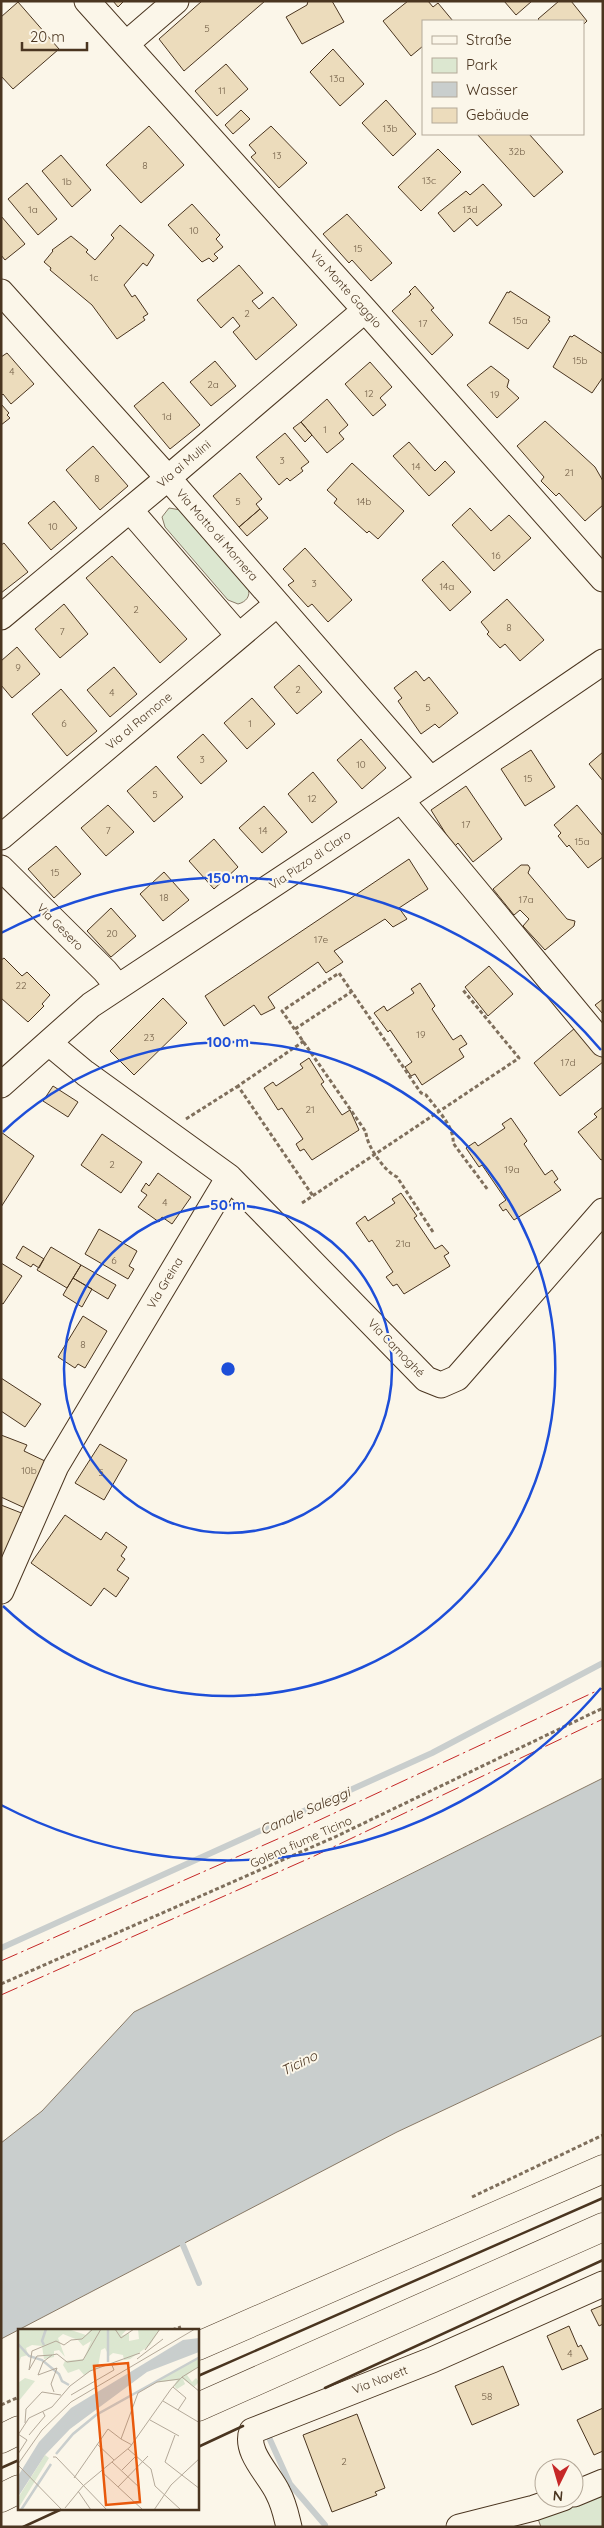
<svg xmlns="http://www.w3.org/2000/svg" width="604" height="2528" font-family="Quicksand,sans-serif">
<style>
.green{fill:#dce7d0;stroke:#887966}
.water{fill:#c9cecd;stroke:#887966}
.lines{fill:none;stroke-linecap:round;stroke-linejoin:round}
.stream{stroke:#c9cecd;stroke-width:6}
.building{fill:#ecdcbc;stroke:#4a3520}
.minor-casing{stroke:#4a3520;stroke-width:27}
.highway-casing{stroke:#4a3520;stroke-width:29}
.path{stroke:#7f6f5c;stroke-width:3;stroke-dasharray:4 2.5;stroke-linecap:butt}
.minor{stroke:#fbf6e9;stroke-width:25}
.highway{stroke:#fbf6e9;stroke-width:28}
.wall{stroke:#4a3520;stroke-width:2.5}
.power{stroke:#c62828;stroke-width:1;stroke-dasharray:18 4 2.5 4;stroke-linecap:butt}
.ring{fill:none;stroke:#1d4ed8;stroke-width:2.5}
.labels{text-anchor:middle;stroke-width:4;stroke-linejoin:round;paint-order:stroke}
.number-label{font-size:10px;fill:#725f47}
.street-label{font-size:12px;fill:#4a3520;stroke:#fbf6e9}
.water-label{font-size:14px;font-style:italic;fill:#4a3520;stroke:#fbf6e9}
.inset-river{fill:none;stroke:#c9cecd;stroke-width:2.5}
.inset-road{fill:none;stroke:#b4a999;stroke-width:1}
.view{fill:#e8590c;fill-opacity:0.15;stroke:#e8590c;stroke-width:2.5}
.inset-edge{fill:none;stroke:#4a3520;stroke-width:2.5}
.centre{fill:#1d4ed8;stroke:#fbf6e9;stroke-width:2.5}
.ring-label{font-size:15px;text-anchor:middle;font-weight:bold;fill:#1d4ed8;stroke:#fbf6e9;stroke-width:4;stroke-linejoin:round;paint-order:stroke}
</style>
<rect width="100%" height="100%" fill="#fbf6e9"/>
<path class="green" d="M169,508L181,510L248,588C251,596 246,602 238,604L228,600L165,527L162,517Z
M603,2482V2527H541L534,2508Z"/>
<path class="water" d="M603,1778V2035L397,2132L1,2339V2143L42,2111L134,2012Z"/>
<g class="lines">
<path class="stream" d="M1,1948L432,1753L603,1663
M180,2238L199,2283
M267,2433L290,2484L325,2525"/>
</g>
<path class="building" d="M113,1H124L118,7Z
M202,1H265L184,71L159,39Z
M308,1H332L344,22L302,44L286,17L307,5Z
M408,1H428L433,7L438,3L453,21H423V46L411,56L383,21Z
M504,1H532L516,15Z
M559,1H571L587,21L583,25V21H540L538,19Z
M18,2L59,49L13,89L1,76V17Z
M333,49L364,84L340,106L310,72Z
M226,64L248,89L217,116L195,91Z
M386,100L416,134L393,156L362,123Z
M241,110L250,119L233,134L225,125Z
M149,126L184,165L141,203L106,165Z
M271,126L307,163L279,188L251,157L256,153L249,145Z
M477,134H529L563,172L534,197Z
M438,149L461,172L421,211L398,187Z
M61,155L91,190L72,207L42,171Z
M27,183L57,219L38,235L8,199Z
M483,184L502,205L477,226L470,218L454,232L438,213L466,191L470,195Z
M192,204L220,235L216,239L223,247L214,254L218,258L213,262L209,258L202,262L199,259L168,225Z
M347,214L392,263L371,281L352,260L349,263L323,234Z
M1,216L25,244L5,260L1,255Z
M120,225L154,255L147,266L143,263L124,285L132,297L135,295L148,314L143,317L145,320L117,339L92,305L50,270L51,268L44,262L53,251L52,250L71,236L88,250L86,252L95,260L114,238L111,235Z
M239,265L263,293L252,301L259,309L273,297L297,325L256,360L233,332L240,326L233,317L221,328L197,300Z
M415,286L434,308L431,310L453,335L432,355L392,311L411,294L409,292Z
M510,291L550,317L548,320L550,321L528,349L489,323L507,292L509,293Z
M574,335L603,354V377L592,393L553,367L570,336L572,337Z
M7,353L34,384L11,404L3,394L1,396V357Z
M215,361L236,386L211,406L190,382Z
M370,362L392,387L380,398L386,405L373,416L345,384Z
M491,366L509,380L507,387L519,398L497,418L467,385Z
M163,382L200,425L170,449L134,406Z
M327,399L348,425L339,433L344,439L327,453L301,422Z
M1,404L9,413L7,415L10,418L1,425Z
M545,421L595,467L603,481V505L585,521L559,493L556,496L541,481L544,477L517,446Z
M301,422L312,435L305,442L293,428Z
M285,433L309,462L301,468L303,471L290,481L287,478L279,485L256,457Z
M409,442L435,471L445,461L455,472L429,496L393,456Z
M93,446L128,486L100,510L66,470Z
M352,463L404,511L378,539L369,531L367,533L334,503L337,499L327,490Z
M240,473L262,499L256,504L260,509L239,527L213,496Z
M54,501L77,528L51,550L28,523Z
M470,508L491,531L509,515L531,538L494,571L452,525Z
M260,509L268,518L247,536L239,527Z
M4,543L28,572L1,593V545Z
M305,548L352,600L328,622L312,604L308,607L288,585L294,581L283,569Z
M112,556L187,639L160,663L86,578Z
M443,561L471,592L450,611L422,580Z
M507,599L544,640L520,661L505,644L500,648L487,634L489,632L481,622Z
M64,604L88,634L60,658L35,629Z
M17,647L40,674L12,698L1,685V661Z
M299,665L322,692L297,714L274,687Z
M114,667L137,694L110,717L87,690Z
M416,671L424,681L429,677L458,713L439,728L435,724L421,734L398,701L402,698L394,688Z
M61,689L97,731L67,756L32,714Z
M252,698L275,724L247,749L224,723Z
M203,734L227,761L201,784L177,757Z
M361,739L386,768L362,789L337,760Z
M531,750L555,787L525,806L501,769Z
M603,752V781L589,764Z
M156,766L183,797L154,822L127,791Z
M313,772L337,802L312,823L288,794Z
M466,786L502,839L473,862L458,843L454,847L431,810Z
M108,805L134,832L106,856L81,828Z
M577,805L603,836V857L588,868L569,845L567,847L558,836L561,833L554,825Z
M264,806L287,832L262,853L239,828Z
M214,839L238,867L214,889L189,861Z
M56,846L81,874L54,898L28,869Z
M409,859L428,889L399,908L407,919L393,927L385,919L334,951L343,962L326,973L318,962L268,997L275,1008L261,1015L254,1005L224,1026L205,996Z
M521,865H528L530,868L528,873L567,919L575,921L574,926L545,950L523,926L529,919L520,910L514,915L493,889Z
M164,872L189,900L163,921L140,894Z
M111,908L136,936L111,957L87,931Z
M4,958L22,976L27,972L50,995L42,1004L44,1006L28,1022L1,998V960Z
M489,966L513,994L488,1016L465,987Z
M420,983L435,1006L432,1009L453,1040L461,1035L467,1044L459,1049L464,1057L422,1085L415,1074L411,1076L405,1067L412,1062L390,1030L388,1032L374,1013L384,1006L387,1011L414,993L411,989Z
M163,998L187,1023L134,1075L110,1051Z
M603,999V1014L595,1005Z
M575,1028L603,1055V1062L560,1096L534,1063Z
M309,1058L324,1082L321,1084L342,1115L350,1110L359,1130L312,1160L304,1149L300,1151L296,1144L303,1139L282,1108L278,1110L264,1088L273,1082L276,1086L303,1068L300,1064Z
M53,1086L78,1102L68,1117L43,1101Z
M603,1107V1159L601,1160L578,1132L597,1117L594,1114Z
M511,1118L527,1141L524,1144L545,1175L552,1170L558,1179L554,1182L561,1190L514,1220L506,1209L503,1211L499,1205L506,1200L482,1165L479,1167L466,1148L475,1142L478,1146L505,1128L502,1124Z
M1,1132L34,1156L1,1207Z
M102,1134L142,1162L121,1193L81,1165Z
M158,1173L191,1197L172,1224L162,1217L159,1222L138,1207L147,1195L141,1191L146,1183L149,1186Z
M401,1193L417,1216L414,1218L435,1249L442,1245L449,1253L444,1256L450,1266L404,1294L397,1284L393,1286L386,1277L393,1272L372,1240L369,1242L356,1223L365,1216L368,1221L395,1203L392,1199Z
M99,1229L137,1251L129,1266L134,1269L128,1279L85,1254Z
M23,1246L44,1259L39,1268L33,1264L31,1267L16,1258Z
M51,1247L81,1265L67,1288L37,1270Z
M1,1263L22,1276L3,1304L1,1303Z
M81,1265L116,1285L108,1299L73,1278Z
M73,1278L92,1289L82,1307L63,1295Z
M83,1316L107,1331L85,1368L78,1364L75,1368L58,1357Z
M1,1378L41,1404L25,1427L1,1411Z
M1,1435L27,1445L24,1451L47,1462L27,1509L1,1497Z
M100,1444L127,1460L104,1500L75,1483Z
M1,1505L24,1514L6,1559L1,1557Z
M65,1515L101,1540L106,1532L127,1547L121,1556L125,1559L117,1570L129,1578L116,1597L104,1588L91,1606L31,1563Z
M603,2305V2324L599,2326L591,2310Z
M569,2326L578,2347L581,2345L588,2359L562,2370L547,2336Z
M503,2366L519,2405L472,2425L455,2386Z
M603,2408V2451L594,2455L577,2420Z
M357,2414L385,2488L375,2492L377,2495L332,2512L303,2435Z"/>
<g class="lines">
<defs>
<path id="minor" d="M87,1L365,310L603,579
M126,44L176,1
M1,292L168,478L430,779
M130,510L239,636
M1,617L168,478L365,310
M401,800L603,1044
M1,837L277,604
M1,868L105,971L118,987
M1,1085L91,1005L401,800L603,662
M229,1177L426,1379L441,1385L457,1378L603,1211
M1,1591L56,1466L229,1177L85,1073L49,1043
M574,2494L603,2482
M289,2527C286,2515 284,2504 278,2493C270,2475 244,2452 252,2431L432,2360L603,2284
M459,2527L534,2508L563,2498"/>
<path id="highway" d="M198,2346L603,2169
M198,2407L603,2227
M1,2439L19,2430
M1,2498L19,2489"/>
</defs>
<use href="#minor" class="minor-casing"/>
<use href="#highway" class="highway-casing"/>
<path class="path" d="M295,1029L351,992
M304,1041L238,1086L313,1196
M186,1119L238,1086
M302,1203L519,1058L463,990
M433,1232L397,1177C385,1172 366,1145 366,1132L282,1011L339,973L421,1093L426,1095C435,1107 455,1127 453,1143L488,1190
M1,1984L337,1836L603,1708
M472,2197L603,2135
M172,2330L181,2327
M1,2405L19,2397"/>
<use href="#minor" class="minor"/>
<use href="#highway" class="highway"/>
<path class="wall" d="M198,2376L603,2198
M325,2388L603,2260
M198,2447L243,2426
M1,2468L19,2460
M23,2527L62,2509"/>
<path class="power" d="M1,1961L298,1830L603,1688
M1,1995L310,1858L603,1719"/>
</g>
<g class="ring">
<circle cx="228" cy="1369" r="164"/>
<path d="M3 1132A327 327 0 1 1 3 1606"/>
<path d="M601 1688A491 491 0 0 1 1 1805M1 933A491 491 0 0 1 601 1050"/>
</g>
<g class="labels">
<g class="number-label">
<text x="207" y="32">5</text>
<text x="337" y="82">13a</text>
<text x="222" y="94">11</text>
<text x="390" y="132">13b</text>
<text x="517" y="155">32b</text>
<text x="277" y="159">13</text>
<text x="145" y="169">8</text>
<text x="429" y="184">13c</text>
<text x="67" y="185">1b</text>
<text x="33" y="213">1a</text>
<text x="470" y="213">13d</text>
<text x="194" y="234">10</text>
<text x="358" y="252">15</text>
<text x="94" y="281">1c</text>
<text x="247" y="317">2</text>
<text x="520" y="324">15a</text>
<text x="423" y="327">17</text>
<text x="580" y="364">15b</text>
<text x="12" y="375">4</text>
<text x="213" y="388">2a</text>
<text x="369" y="397">12</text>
<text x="495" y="398">19</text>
<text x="167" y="420">1d</text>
<text x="325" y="433">1</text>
<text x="282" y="464">3</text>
<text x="416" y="470">14</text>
<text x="569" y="476">21</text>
<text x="97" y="482">8</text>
<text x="238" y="505">5</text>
<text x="364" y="505">14b</text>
<text x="53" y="530">10</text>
<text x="496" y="559">16</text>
<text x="314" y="587">3</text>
<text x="447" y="590">14a</text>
<text x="136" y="613">2</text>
<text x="509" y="631">8</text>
<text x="62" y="635">7</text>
<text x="18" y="671">9</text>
<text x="298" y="693">2</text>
<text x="112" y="696">4</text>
<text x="428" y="711">5</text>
<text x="64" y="727">6</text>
<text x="250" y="727">1</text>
<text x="202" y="763">3</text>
<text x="361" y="768">10</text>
<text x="528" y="782">15</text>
<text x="155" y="798">5</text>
<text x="312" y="802">12</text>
<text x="466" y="828">17</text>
<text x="108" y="834">7</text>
<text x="263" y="834">14</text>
<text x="582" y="845">15a</text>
<text x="55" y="876">15</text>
<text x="164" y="901">18</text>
<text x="526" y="903">17a</text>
<text x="112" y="937">20</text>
<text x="321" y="943">17e</text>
<text x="21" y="989">22</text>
<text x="421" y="1038">19</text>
<text x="149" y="1041">23</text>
<text x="568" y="1066">17d</text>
<text x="310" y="1113">21</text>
<text x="112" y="1168">2</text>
<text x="512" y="1173">19a</text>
<text x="165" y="1206">4</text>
<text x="403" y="1247">21a</text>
<text x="114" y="1264">6</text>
<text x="83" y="1348">8</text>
<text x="29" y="1474">10b</text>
<text x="101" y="1476">5</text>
<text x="570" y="2357">4</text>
<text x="487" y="2400">58</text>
<text x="344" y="2465">2</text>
</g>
<g class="street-label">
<text transform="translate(346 289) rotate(48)" y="4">Via Monte Gaggio</text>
<text transform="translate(184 464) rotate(-40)" y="4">Via ai Mulini</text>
<text transform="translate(217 535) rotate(49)" y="4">Via Motto di Mornera</text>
<text transform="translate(139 721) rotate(-40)" y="4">Via al Ramone</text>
<text transform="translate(310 860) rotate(-34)" y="4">Via Pizzo di Claro</text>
<text transform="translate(60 927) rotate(45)" y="4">Via Gesero</text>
<text transform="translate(165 1283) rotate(-59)" y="4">Via Greina</text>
<text transform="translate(396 1348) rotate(46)" y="4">Via Camoghé</text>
<text transform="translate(301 1842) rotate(-24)" y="4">Golena fiume Ticino</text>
<text transform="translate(380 2380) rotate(-21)" y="4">Via Navett</text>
</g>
<g class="water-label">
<text transform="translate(305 1811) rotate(-24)" y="5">Canale Saleggi</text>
<text transform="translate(299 2063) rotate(-26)" y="5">Ticino</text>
</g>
</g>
<g transform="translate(18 2329)">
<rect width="181" height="181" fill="#fbf6e9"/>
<path d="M0,0H50L68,6L73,0H109L103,7L111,4V12L121,10L120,0H142L132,16L112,30L106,31L105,26L95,24L91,27L87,19L83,21L80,38L66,46L61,40L50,44L45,36L47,32L66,30L73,12L65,17L60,11L45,5L40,9L47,28L41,21L36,22V28L26,30L24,17L14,16L8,19L10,26L3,28L0,36ZM181,28V37L169,46L174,53L178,49L181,53L176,58L165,50L167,55L159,60L156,57L159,51L135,54ZM7,49L17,52L0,73V54ZM27,126L31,129L0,180V169Z" fill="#dce7d0"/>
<path d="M181,9V23L129,43L52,100L27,126L0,168V147L21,113L53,79L165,11Z" fill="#c9cecd"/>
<path class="inset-river" d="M0,15L11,27L24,31L41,45L44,52L51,56M26,16L24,12L28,0M90,33V0M38,125L55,105L78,86L182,28M3,181L33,135"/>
<path class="inset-road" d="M97,0L103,9L116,0M127,21L142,0M34,26L39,25L49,33L65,31L83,0M119,30L145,10M164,48L182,63M155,58L168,69L160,81M36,63L33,55L39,39L20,46L25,33L34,26L19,27L11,41L14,22L38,12L46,16L53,11L64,10L75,0M53,66L96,41L93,34M145,72L182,94M132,91L161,107M7,94L8,80L24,63L43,66M0,106L11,89L34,78L52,57L72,42L122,24M11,106L27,87L25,83M157,106L147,133L182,160M79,115L96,131M114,116L103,110L120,64L139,53L162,50M110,120L133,140L137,157L163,181M0,125L9,111L0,105M35,128H38L89,181M94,133L122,159M0,135L24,101L53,73L177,0M0,136L44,181M104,141L119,126M84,143L125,181M56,149L90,100L103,110M100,158L130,127M60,162L73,181M47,179L65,157L112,118L153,60L164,48L182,37M136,181L153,156L182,129"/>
<path class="view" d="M110,34L122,173L88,176L76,37Z"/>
<rect width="181" height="181" class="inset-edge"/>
</g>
<circle cx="228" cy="1369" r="8" class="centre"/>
<g class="ring-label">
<text x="228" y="883">150 m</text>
<text x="228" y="1047">100 m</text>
<text x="228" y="1210">50 m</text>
</g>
<rect width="604" height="2528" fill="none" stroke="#4a3520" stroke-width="5"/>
<rect x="422" y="20" width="162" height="115" fill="#fbf6e9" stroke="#b4a999"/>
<rect x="432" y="36" width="25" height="8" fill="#fbf6e9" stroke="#b4a999"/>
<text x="466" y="45" font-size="15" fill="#4a3520">Straße</text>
<rect x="432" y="58" width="25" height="15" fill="#dce7d0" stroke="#b4a999"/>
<text x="466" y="70" font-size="15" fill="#4a3520">Park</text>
<rect x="432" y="82" width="25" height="15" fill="#c9cecd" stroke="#b4a999"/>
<text x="466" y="95" font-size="15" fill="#4a3520">Wasser</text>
<rect x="432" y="108" width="25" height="15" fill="#ecdcbc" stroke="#b4a999"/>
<text x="466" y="120" font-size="15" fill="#4a3520">Gebäude</text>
<g transform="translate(559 2483) rotate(185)"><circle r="24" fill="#fbf6e9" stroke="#b4a999"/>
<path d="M0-4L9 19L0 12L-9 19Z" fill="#c62828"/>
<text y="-8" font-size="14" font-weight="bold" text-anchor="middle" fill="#4a3520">N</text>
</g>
<path d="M22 42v8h65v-8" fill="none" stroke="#4a3520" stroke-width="2.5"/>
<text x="30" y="42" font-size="15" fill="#4a3520" stroke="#fbf6e9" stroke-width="4" paint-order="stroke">20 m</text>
</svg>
